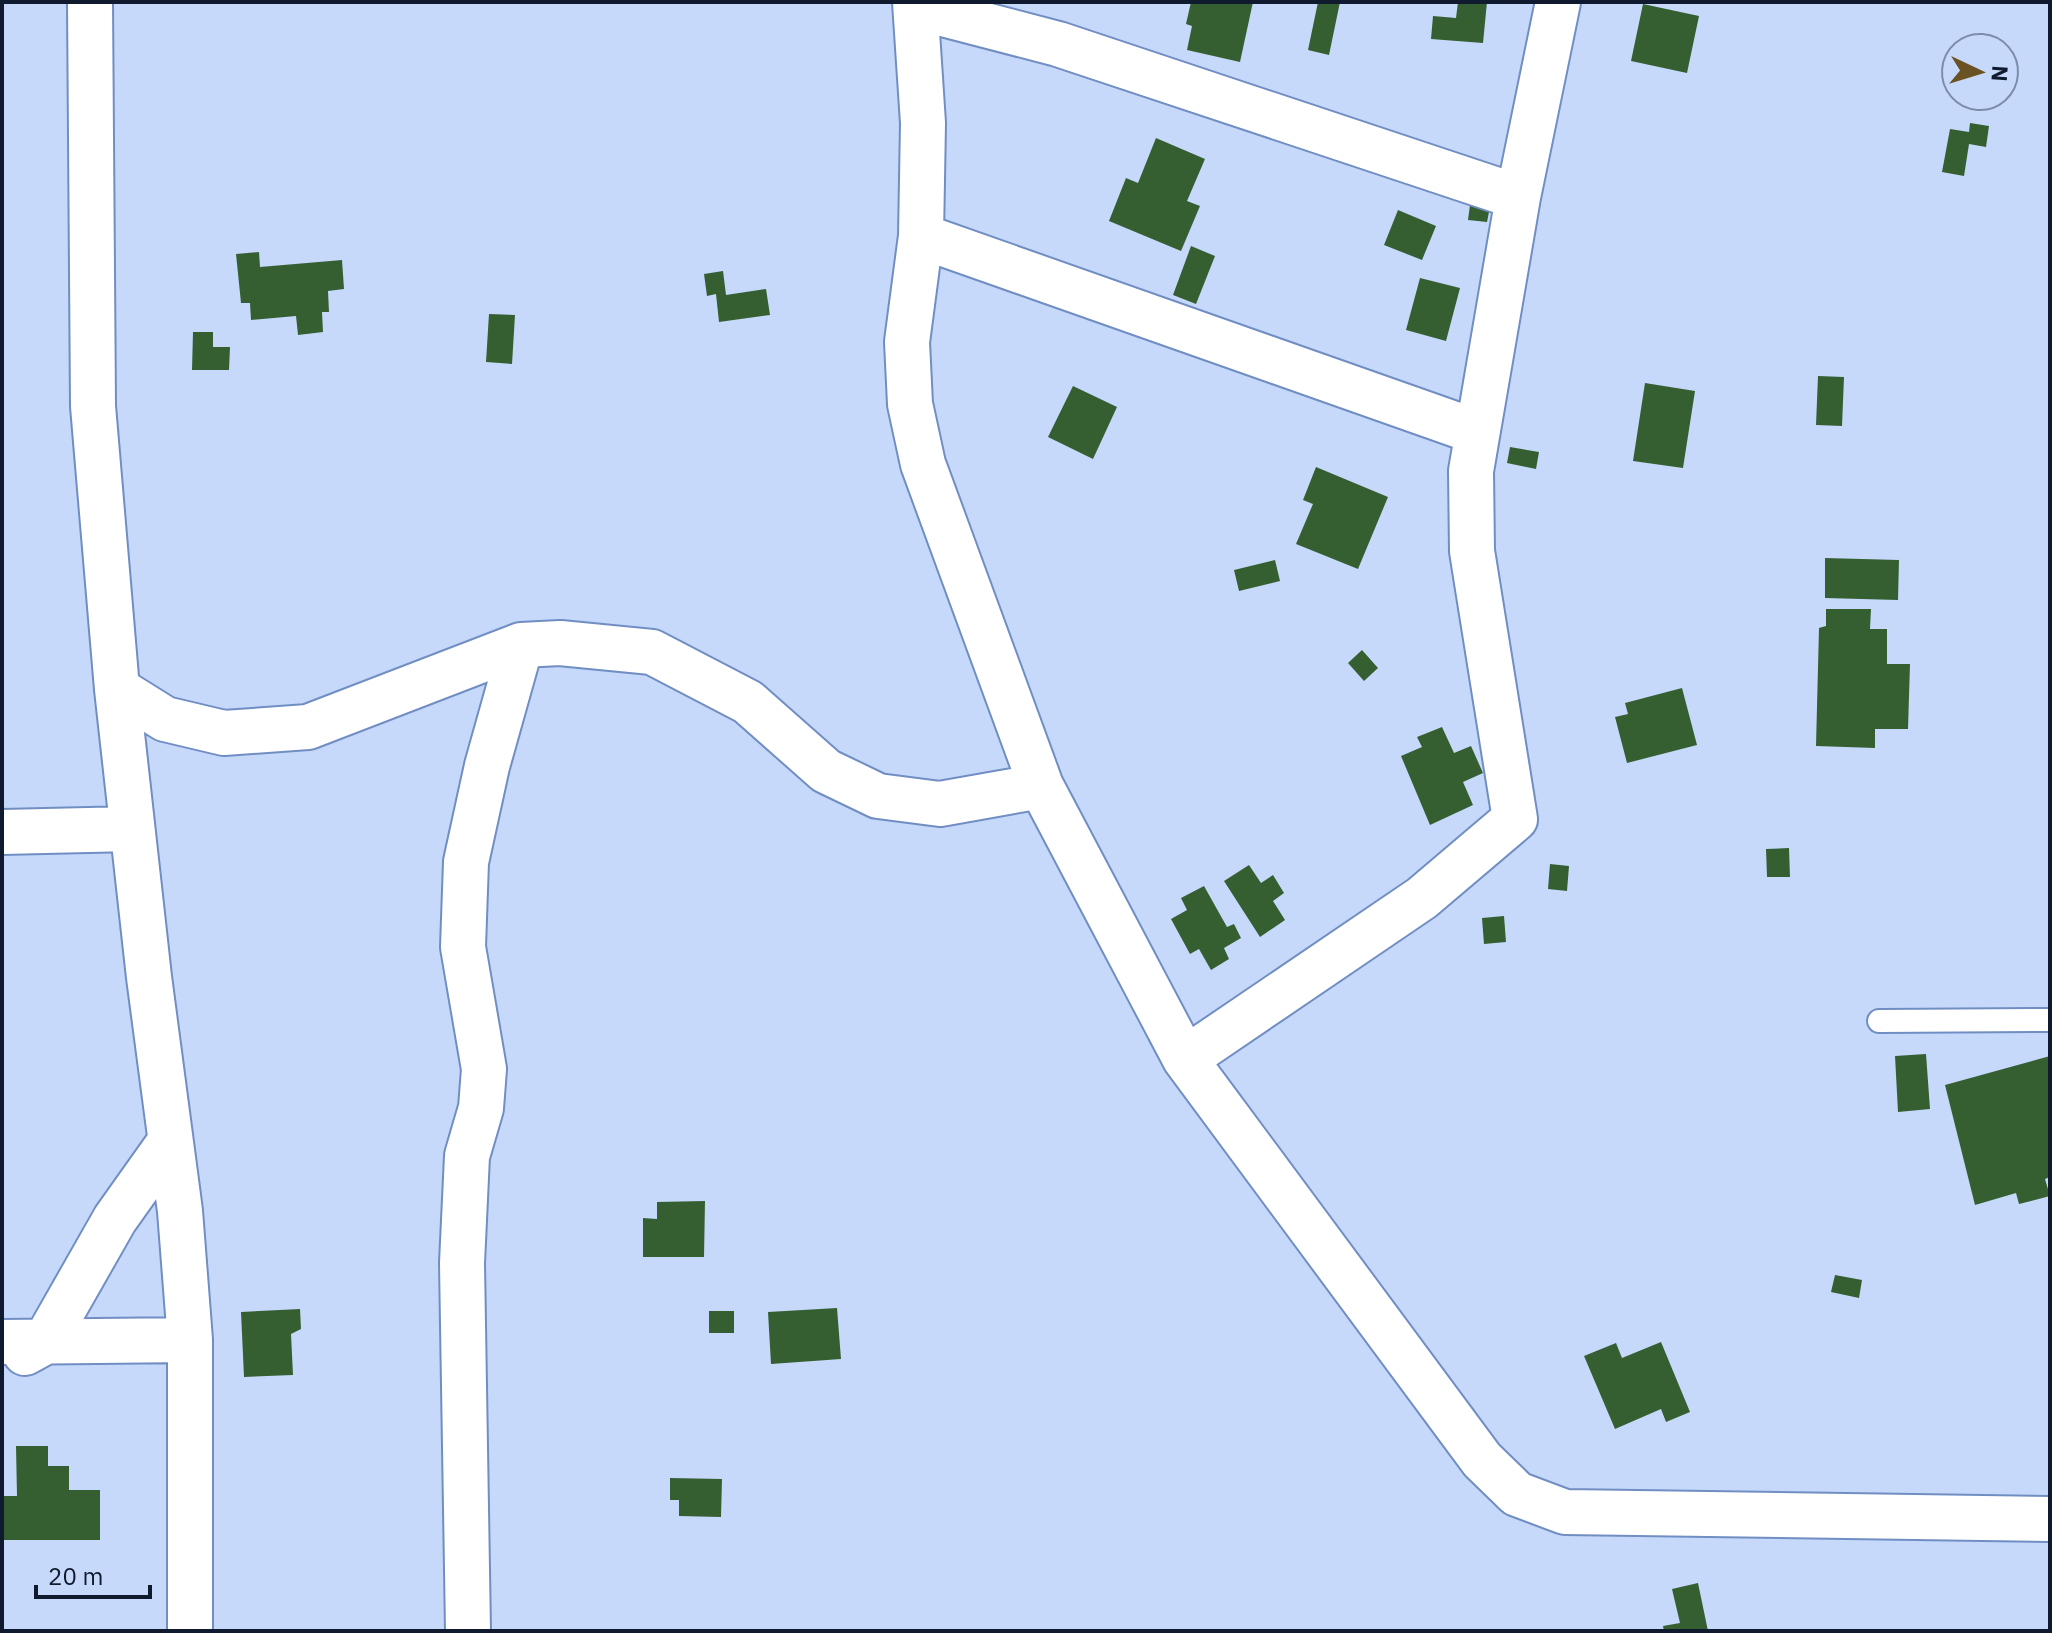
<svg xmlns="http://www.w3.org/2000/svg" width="2052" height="1633" font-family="'IBM Plex Sans',sans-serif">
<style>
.building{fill:#355f31}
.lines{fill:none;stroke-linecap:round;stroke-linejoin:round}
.service-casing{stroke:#718ec3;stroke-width:26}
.minor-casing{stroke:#718ec3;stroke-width:48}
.service{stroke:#fff;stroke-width:22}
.minor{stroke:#fff;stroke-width:44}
</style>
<rect width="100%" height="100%" fill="#c6d9fb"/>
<path class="building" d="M1191,2H1253L1240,62L1187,50L1192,26L1186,24Z
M1318,2H1340L1329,55L1308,50Z
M1458,2H1487L1483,43L1431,39L1433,16L1456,18Z
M1643,4L1699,16L1687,73L1631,61Z
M1970,123L1989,126L1986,147L1969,144L1964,176L1942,172L1950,129L1969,132Z
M1156,138L1205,159L1187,201L1200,206L1181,251L1109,221L1126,178L1138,183Z
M1470,205L1490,207L1487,222L1468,220Z
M1398,210L1436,226L1422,260L1384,245Z
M1191,246L1215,256L1196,304L1173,295Z
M259,252L260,267L342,260L344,289L328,291L329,312H322L323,332L298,335L296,316L251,320L250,303H241L236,254Z
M723,271L726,295L766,289L770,315L719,322L716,294L707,296L704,274Z
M1420,278L1460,288L1446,341L1406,330Z
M489,314L515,315L512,364L486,362Z
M193,332H213V347H230L229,370H192Z
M1818,376L1844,377L1842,426L1816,425Z
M1645,383L1695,391L1683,468L1633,461Z
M1073,386L1117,407L1093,459L1048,437Z
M1510,447L1539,452L1536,469L1507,463Z
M1316,467L1388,497L1358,569L1296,544L1313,504L1303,500Z
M1825,558L1899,560L1898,600L1825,598Z
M1275,560L1280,581L1239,591L1234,570Z
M1826,609H1871L1870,629H1887V664H1910L1908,729H1875V748L1816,746L1819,628L1826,626Z
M1362,650L1378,668L1364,681L1348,663Z
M1682,688L1697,745L1627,763L1615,717L1628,714L1625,703Z
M1442,727L1454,753L1471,746L1483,773L1463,782L1473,805L1430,825L1401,756L1422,747L1417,737Z
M1789,848L1790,877H1767L1766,849Z
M1550,864L1569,866L1567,891L1548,889Z
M1249,865L1261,883L1273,875L1284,893L1273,901L1285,920L1260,937L1224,881Z
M1204,886L1227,927L1234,924L1241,938L1224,948L1229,959L1211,970L1199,949L1190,954L1171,919L1187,910L1181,898Z
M1504,916L1506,942L1484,944L1482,918Z
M1926,1054L1930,1109L1898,1112L1895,1056Z
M2050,1056V1177L2045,1179L2050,1196L2019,1204L2016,1193L1975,1205L1945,1085Z
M705,1201L704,1257H643V1218L657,1219V1202Z
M1835,1275L1862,1280L1859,1298L1831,1292Z
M837,1308L841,1359L771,1364L768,1312Z
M300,1309L301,1329L291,1334L293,1375L244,1377L241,1312Z
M709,1311H734V1333H709Z
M1661,1342L1690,1412L1666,1422L1661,1409L1615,1429L1584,1356L1616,1343L1622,1358Z
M16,1446H48V1466H69V1490H100V1540H2V1496H17Z
M670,1478L722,1479L721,1517L679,1516V1500H670Z
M1698,1583L1708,1631H1664L1663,1626L1680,1623L1672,1589Z"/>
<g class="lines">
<defs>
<path id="service" d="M1879,1021L2050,1020"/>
<path id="minor" d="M915,2L923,123L921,236L907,342L910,404L923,464L1041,786L1185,1059L1482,1460L1517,1494L1565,1512L2050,1519
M916,7L1058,44L1518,197
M921,236L1477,432
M117,689L165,719L224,733L308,727L521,645L560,643L652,652L748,702L826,771L878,796L940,804L1041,786
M2,832L132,829
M1185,1059L1422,898L1515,819L1472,551L1471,471L1518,197L1558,2
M190,1340V1631
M2,1342L190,1340L180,1211L149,977L117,689L93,406L90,2
M25,1353L45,1342L115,1219L169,1143
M468,1631L462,1263L467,1156L481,1108L484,1069L463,947L466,862L487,766L521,645"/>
</defs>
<use href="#service" class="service-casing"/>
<use href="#minor" class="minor-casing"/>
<use href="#service" class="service"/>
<use href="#minor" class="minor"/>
</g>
<rect width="2052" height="1633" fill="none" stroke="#0f1a2f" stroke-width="8"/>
<g transform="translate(1980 72) rotate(94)"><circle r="38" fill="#c6d9fb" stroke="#7d8da9" stroke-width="2"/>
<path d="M0-6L14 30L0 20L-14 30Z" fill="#6a5222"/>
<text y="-12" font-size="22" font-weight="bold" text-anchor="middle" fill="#0f1a2f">N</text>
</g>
<path d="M36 1585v12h114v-12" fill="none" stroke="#0f1a2f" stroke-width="4"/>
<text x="48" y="1585" font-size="24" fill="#0f1a2f" stroke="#c6d9fb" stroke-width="6" paint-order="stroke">20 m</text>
</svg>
